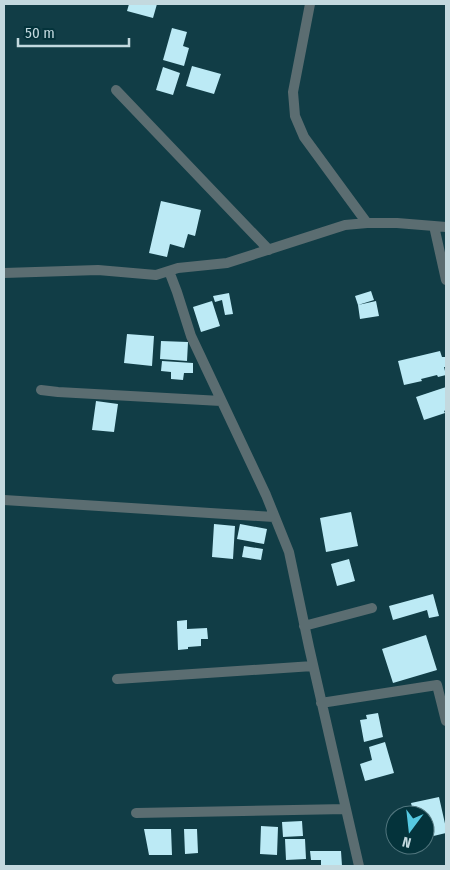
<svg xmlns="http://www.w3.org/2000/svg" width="450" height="870" font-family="'Fira Sans Condensed',sans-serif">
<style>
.building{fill:#bceaf5}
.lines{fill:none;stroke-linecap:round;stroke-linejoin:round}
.minor{stroke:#5b6d71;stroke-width:10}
</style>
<rect width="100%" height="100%" fill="#113d46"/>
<path class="building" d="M129,4H157L153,18L127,11Z
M172,28L187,32L183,46L189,48L184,66L163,60Z
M192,66L221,74L214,94L186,86Z
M163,67L180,73L173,95L156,90Z
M161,201L201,210L195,236L188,234L184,248L170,244L167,257L149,253Z
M371,291L374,300L358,305L355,296Z
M229,293L233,314L225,315L222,300L215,302L213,296Z
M212,301L220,326L201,332L193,307Z
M376,301L379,316L360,319L358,305Z
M127,334L154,336L152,366L124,363Z
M161,341L188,342L187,361L160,359Z
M440,351L442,357H445L446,367H444L446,375L438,377L437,375L421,379L422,381L404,385L398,361Z
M162,361L193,363V373H184L183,380L171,379V372L161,371Z
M446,387V410L444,411L445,413L424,420L416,397Z
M96,401L118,404L114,432L92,430Z
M351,512L358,546L326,552L320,518Z
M214,524L235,526L233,559L212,557Z
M240,524L267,529L264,544L237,539Z
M244,546L263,549L261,560L242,557Z
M349,559L355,581L337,586L331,564Z
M433,594L439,616L429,618L427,610L393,620L389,606Z
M187,620V629L207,628L208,639H201V646L188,647V649L178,650L177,621Z
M426,635L437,670L393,683L382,649Z
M378,713L383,737L364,742L360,720L367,719L366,715Z
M385,742L394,773L365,781L360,764L372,760L369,747Z
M439,797L446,828V833L425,838V815H414L411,803Z
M302,821L303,836L283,837L282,822Z
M261,826L278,827L277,855L260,854Z
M144,829H171L172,855H149Z
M184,829H197L198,853L185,854Z
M285,839H305L306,859L286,860Z
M310,851H341L342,866H321V860H311Z"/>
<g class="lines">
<path class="minor" d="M310,4L293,92L295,116L304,137L367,223
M116,90L269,250
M446,227L434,226L446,280
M169,271L177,292L191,336L266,495L289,552L309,647L359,866
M4,273L98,270L156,275L178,268L227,263L345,225L367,223H397L434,226
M41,390L58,392L221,401
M4,500L274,517
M304,626L372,608
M117,679L313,666
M321,703L437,685L446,721
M136,813L346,809"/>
</g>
<rect width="450" height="870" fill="none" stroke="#c3d9df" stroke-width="10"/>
<g transform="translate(410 830) rotate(195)"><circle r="24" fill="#04333b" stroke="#50757d"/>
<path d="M0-4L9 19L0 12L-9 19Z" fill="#56c9e1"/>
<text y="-8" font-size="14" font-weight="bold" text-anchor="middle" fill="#c3d9df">N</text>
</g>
<path d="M18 38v8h111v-8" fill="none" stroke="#c3d9df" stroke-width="2.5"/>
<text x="25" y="38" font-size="15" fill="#c3d9df" stroke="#04333b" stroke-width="4" paint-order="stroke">50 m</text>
</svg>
